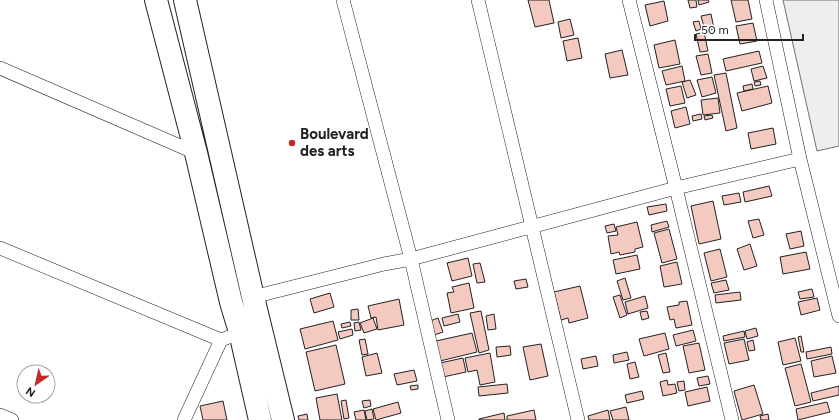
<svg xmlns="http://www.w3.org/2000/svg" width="839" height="420" font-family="Figtree,sans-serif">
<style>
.green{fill:#eee;stroke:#6f6f6f}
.building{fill:#f3c9c0;stroke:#222}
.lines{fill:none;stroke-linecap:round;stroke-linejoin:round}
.street-casing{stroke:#222;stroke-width:14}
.highway-casing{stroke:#222;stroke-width:24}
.street{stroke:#fff;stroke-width:13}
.highway{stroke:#fff;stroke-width:22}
.poi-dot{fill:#c62828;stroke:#fff;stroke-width:1.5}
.labels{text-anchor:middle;stroke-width:3;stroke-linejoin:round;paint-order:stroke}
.poi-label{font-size:15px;font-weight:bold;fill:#222;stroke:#fff;text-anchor:start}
</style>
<rect width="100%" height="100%" fill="#fff"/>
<path class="green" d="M783,0H839V146L817,151Z"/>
<path class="building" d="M528,0H549L554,23L535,27Z
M688,0H696L697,7L690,8Z
M698,0H708L709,2L699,5Z
M731,0H748L752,19L736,22Z
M664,1L668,21L650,26L645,5Z
M711,14L714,29L705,31L701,16Z
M570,19L574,35L561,38L558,22Z
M699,21L701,29L696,31L693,22Z
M753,23L757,41L740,44L736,26Z
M704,32L708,51L700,52L696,34Z
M578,38L582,58L567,61L563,41Z
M675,40L680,64L659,68L654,45Z
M622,50L628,75L610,78L605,54Z
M759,51L762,63L726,71L723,59Z
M708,54L712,73L701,75L696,56Z
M682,66L685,81L666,85L662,71Z
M763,66L767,78L754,81L751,69Z
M726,73L737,128L726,131L714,75Z
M712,77L716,93L702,97L697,80Z
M690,80L696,95L687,98L682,82Z
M760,81L761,85L755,86L754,82Z
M752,84L753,89L744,91L743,86Z
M681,86L685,103L670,106L666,89Z
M768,86L772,103L742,111L737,93Z
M718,98L720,113L703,115L701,100Z
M686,107L690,124L675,128L671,111Z
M701,114L702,119L693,121L692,116Z
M712,115L713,118L705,120L704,116Z
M773,128L776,144L751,149L748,133Z
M769,186L772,196L745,202L743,192Z
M739,193L741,202L724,205L722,196Z
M713,201L721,239L699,244L691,206Z
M666,204L667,211L649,215L647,207Z
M759,219L764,235L753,238L748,221Z
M667,221L669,227L652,232L651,225Z
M637,222L643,247L635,249V252L620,255L619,252L611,254L608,236L618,235L616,227Z
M614,224L616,231L607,233L605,226Z
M669,229L677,259L662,263L654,233Z
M801,231L804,246L790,249L786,234Z
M750,244L757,266L744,270L737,249Z
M720,249L727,277L711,281L704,253Z
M806,252L810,269L783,274L780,257Z
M637,255L640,269L616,274L613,260Z
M468,258L472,276L452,281L447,263Z
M677,262L682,284L664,287L660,266Z
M480,263L485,282L477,283L473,264Z
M625,278L631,298L623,300L617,281Z
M526,279L528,287L516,289L514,281Z
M726,280L729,290L714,293L711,283Z
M469,283L474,308L451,313L447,293L454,292L452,287Z
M580,286L588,318L569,323L568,318L561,320L554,292Z
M812,289L814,297L800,299L798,292Z
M740,292L741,300L716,303L715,295Z
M330,293L334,307L314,313L310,299Z
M620,295L627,315L620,318L613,297Z
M645,296L648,308L628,314L625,302Z
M817,298L820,310L801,315L798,302Z
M399,299L404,325L378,330L376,317L371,318L368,306Z
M687,301L692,325L676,328L674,319L670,320L667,307L679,305V302Z
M358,309L359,320H351V310Z
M481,311L489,350L479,353L470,313Z
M647,311L649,318L642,320L640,312Z
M458,314L460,322L444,326L442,318Z
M494,314L496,329L488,330L486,316Z
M373,318L377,329L364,333L360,323Z
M438,318L443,332L434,335L430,321Z
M333,321L338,340L305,349L300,329Z
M350,322L351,326L342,328L341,324Z
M359,322L361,330L355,331L354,323Z
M756,328L758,336L747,339L745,331Z
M352,329L353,335L340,339L338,332Z
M693,330L696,341L676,346L673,335Z
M744,331L745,337L724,341L723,336Z
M472,333L477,352L440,361L436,341Z
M665,333L669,349L644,356L639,339Z
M801,336L804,352H801L798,337Z
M795,338L801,361L783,365L778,342Z
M365,339L368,354L362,355L359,340Z
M744,339L749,360L729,364L724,343Z
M753,340L755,350L749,351L747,342Z
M699,343L705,370L689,373L683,346Z
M541,344L548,376L530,380L523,347Z
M336,345L345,384L315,391L306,352Z
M510,346L511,355L497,357L496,347Z
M831,347L832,354L807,359L806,352Z
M627,352L629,360L614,363L613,355Z
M377,353L382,373L366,376L362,357Z
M490,353L495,382L480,385L477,370L468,372L465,358Z
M666,353L670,372L663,373L658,355Z
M596,356L598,366L583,369L581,359Z
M832,356L836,373L814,377L811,361Z
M463,358L466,372L443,377L440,363Z
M635,362L639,377L630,379L627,364Z
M801,364L811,402L795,406L785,368Z
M414,370L417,381L397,385L394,374Z
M708,376L710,384L699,386L697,378Z
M667,380L668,385L675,384L677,393L663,396L660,382Z
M684,381L685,390L679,391L677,382Z
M507,384L508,393L479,396L478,387Z
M418,385V389L411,390L410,386Z
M754,385L763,414L742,420L734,391Z
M839,386V395L813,401L811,393Z
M707,387L710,401L688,406L685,392Z
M642,391L644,399L627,403L625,395Z
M337,394L342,420H320L316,398Z
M346,400L349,418L344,419L341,401Z
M370,400L371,406L364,408L362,401Z
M223,401L227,420H203L200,406Z
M398,402L401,413L376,420L373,409Z
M827,402L830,412L798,420L796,409Z
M626,407L629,420H613L610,411Z
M372,409L374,419L367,420L365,411Z
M364,410L366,420H356L354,412Z
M534,410L536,420H507V416Z
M608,410L610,420H589L588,416Z
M504,413L505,420H479V419Z
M307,414L308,420H299L298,416Z
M768,414L769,420H761L760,416Z"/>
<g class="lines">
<defs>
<path id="street" d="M343,0L411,259L448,420
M478,0L578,420
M629,0L676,188L732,420
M766,0L800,159L839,316
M0,68L196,153
M0,248L221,340
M253,297L384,264L411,259L676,188L800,159
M0,415L12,420
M184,420L221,340L229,337"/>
<path id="highway" d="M156,0L196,153L231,302L240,332L260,420
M185,0L253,297L283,420"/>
</defs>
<use href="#street" class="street-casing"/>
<use href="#highway" class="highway-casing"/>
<use href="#street" class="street"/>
<use href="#highway" class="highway"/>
</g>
<circle class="poi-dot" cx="292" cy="143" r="4"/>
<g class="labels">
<g class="poi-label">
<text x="300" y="139">Boulevard<tspan x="300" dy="17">des arts</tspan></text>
</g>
</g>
<g transform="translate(36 384) rotate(214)"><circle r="19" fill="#ffffff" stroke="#a7a7a7"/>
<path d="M0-3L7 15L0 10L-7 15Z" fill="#c62828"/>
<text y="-6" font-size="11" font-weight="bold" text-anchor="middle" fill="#222222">N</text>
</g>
<path d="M695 34v6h108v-6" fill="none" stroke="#222222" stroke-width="2"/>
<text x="701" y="34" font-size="12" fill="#222222" stroke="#ffffff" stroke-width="3" paint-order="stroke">50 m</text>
</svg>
